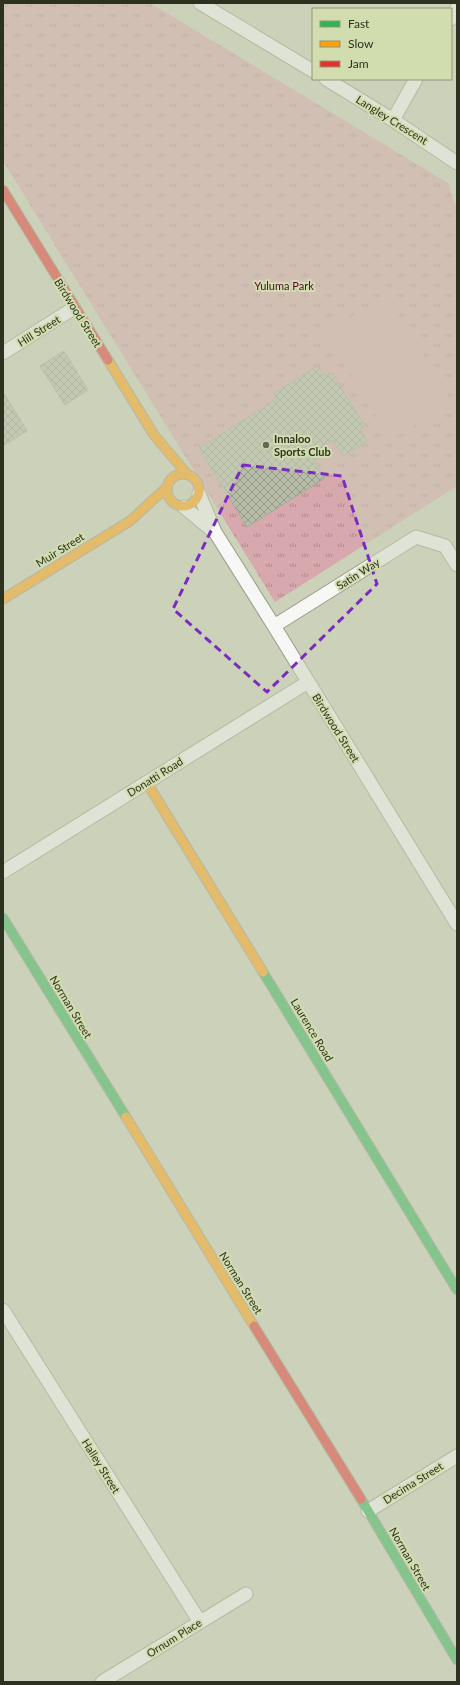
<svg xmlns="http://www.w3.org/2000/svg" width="460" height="1685" font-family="Lato,sans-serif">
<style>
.park{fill:url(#park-tufts)}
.pitch{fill:#d7a8ad}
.building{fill:url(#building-cross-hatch);stroke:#a6ab98}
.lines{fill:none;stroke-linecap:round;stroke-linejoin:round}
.street-casing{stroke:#979c89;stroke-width:15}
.fast-casing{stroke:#979c89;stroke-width:11}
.slow-casing{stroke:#979c89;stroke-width:11}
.jam-casing{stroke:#979c89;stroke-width:11}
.path{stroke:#cfd0c9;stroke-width:2.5;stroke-dasharray:3 2;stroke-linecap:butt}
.street{stroke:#f7f8f5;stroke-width:13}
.fast{stroke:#30b455;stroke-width:9}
.slow{stroke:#ff9f0a;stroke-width:9}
.jam{stroke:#e5322d;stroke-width:9}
.marked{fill:none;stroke:#7b2cbf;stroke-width:3;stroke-dasharray:8 5;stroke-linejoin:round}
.poi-dot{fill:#656955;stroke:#d1ddaf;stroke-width:1.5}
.labels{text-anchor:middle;stroke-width:4;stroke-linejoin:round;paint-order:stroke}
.street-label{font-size:11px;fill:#2d311f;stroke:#d1ddaf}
.park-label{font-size:11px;fill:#56042b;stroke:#d1ddaf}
.poi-label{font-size:11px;font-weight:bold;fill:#2d311f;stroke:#d1ddaf;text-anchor:start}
</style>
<defs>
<pattern id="park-tufts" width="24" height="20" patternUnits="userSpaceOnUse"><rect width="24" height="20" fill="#d7a8ad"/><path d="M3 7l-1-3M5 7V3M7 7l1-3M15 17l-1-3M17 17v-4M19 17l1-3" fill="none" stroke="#af898c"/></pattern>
<pattern id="building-cross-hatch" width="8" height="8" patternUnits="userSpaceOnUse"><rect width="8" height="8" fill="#b7bca8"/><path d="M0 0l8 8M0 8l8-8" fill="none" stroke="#959988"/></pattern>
</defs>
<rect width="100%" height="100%" fill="#ccd2ba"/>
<path class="park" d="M3,3H150L448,183L457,210V486L275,602L3,161Z"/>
<path class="pitch" d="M386,295L452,403L391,440L325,333Z"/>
<path class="building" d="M64,351L88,390L65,405L40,366Z
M318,366L325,377L332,373L365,426L360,429L367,441L343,456L333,440L317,451L319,458L314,461L325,478L247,527L199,448L277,399L273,394Z
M3,392L27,431L3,446Z"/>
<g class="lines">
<defs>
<path id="street" d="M200,3L313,71
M451,19L457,8
M326,79L393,120L457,163
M393,120L416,79
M3,353L74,308
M199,494L215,532L274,626L457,924
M184,507L213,531
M274,626L416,537L445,546L457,565
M3,872L308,682
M3,1310L200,1622
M368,1511L457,1456
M102,1682L246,1594"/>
<path id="fast" d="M3,918L126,1117
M263,972L457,1290
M361,1499L457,1660"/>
<path id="slow" d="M108,360L154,435L187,474
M167 490a16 16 0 1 1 32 0a16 16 0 1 1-32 0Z
M3,599L130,521L167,487
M147,783L263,972
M126,1117L254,1326"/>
<path id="jam" d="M3,190L108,360
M254,1326L361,1499"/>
</defs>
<use href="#street" class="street-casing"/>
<use href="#fast" class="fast-casing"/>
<use href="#slow" class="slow-casing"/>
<use href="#jam" class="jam-casing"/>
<path class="path" d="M424,516L457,508
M450,537L455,530L457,521
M245,1581L298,1561L357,1522"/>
<use href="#street" class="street"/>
<use href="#fast" class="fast"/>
<use href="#slow" class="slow"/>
<use href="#jam" class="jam"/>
</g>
<path d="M0 0H460V1685H0ZM243,465L342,476L377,584L267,692L173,609Z" fill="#ccd2ba" fill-opacity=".55" fill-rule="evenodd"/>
<path class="marked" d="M243,465L342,476L377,584L267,692L173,609Z"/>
<circle class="poi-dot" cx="266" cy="445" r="4"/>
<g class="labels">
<g class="street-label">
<text transform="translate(392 120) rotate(32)" y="4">Langley Crescent</text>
<text transform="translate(78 313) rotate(58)" y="4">Birdwood Street</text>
<text transform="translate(39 331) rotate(-32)" y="4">Hill Street</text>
<text transform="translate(60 550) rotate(-32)" y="4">Muir Street</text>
<text transform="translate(358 574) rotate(-32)" y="4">Satin Way</text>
<text transform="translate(336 728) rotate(58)" y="4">Birdwood Street</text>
<text transform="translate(155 777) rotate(-32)" y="4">Donatti Road</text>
<text transform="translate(71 1007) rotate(59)" y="4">Norman Street</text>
<text transform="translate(312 1030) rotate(59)" y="4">Laurence Road</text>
<text transform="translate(241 1283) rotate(58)" y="4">Norman Street</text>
<text transform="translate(101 1466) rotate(58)" y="4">Halley Street</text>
<text transform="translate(413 1483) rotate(-32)" y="4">Decima Street</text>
<text transform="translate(410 1559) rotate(60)" y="4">Norman Street</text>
<text transform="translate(174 1638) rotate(-32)" y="4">Ornum Place</text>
</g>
<g class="park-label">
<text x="284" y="290">Yuluma Park</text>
</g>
<g class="poi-label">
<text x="274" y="443">Innaloo<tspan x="274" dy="13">Sports Club</tspan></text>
</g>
</g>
<rect width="460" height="1685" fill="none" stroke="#2d311f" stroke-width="8"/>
<rect x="312" y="8" width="140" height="72" fill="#d1ddaf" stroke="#8f9875"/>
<rect x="320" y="21" width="20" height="6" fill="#30b455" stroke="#8f9875"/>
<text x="348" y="28" font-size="12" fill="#2d311f">Fast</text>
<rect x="320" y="41" width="20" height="6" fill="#ff9f0a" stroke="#8f9875"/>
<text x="348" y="48" font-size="12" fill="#2d311f">Slow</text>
<rect x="320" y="61" width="20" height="6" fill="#e5322d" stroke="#8f9875"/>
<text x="348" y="68" font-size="12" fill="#2d311f">Jam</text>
</svg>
